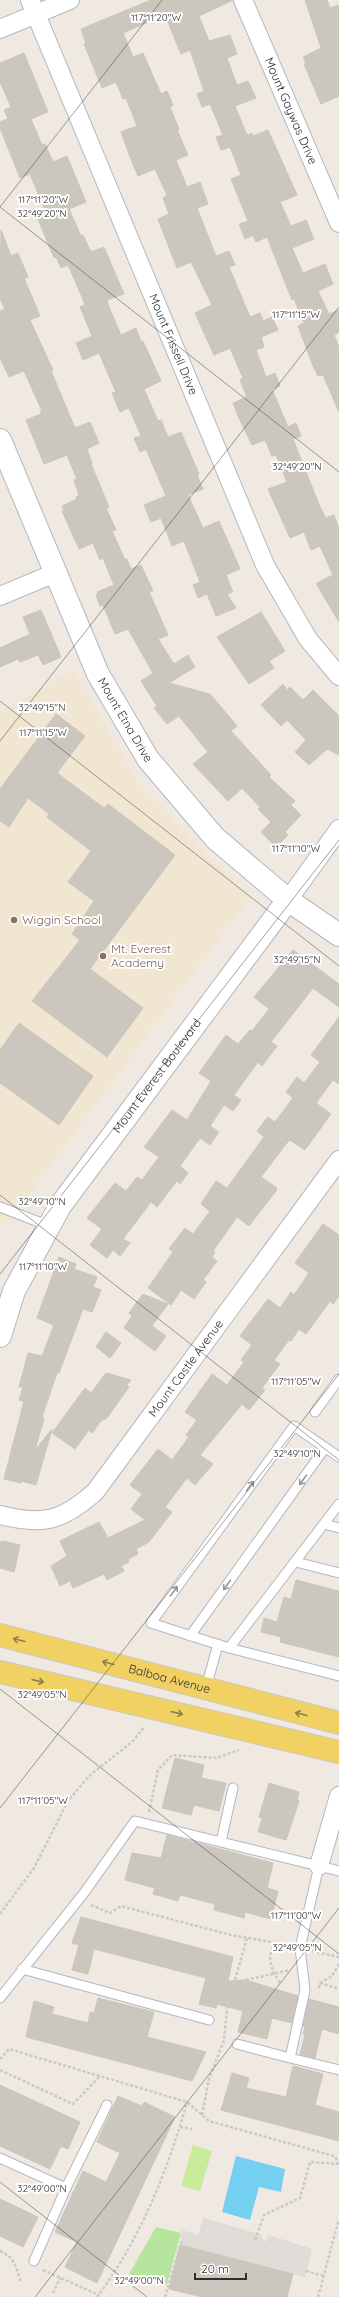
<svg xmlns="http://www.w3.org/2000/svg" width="339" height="2297" font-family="Quicksand,sans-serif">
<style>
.education{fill:#f0e6d1}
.green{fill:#b6e59e}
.pitch{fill:#c9ec9a}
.plaza{fill:#dfdcd8}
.water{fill:#75cff0}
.building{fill:#cbc7bf;stroke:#cbc5ba}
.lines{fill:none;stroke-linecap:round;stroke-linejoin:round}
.service-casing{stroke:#b4b7c1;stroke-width:11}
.minor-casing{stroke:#b4b7c1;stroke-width:20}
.tertiary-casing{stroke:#b4b7c1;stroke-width:24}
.primary-casing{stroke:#c9c9c9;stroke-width:24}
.path{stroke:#c9c9c9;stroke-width:2.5;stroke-dasharray:3 2;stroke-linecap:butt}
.service{stroke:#fff;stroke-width:9}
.minor{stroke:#fff;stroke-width:18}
.tertiary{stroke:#fff;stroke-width:22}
.primary{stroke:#f2d163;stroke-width:22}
.oneway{stroke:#969696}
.oneway2{stroke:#908048}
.ticks{fill:none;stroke:#2e2e2e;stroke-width:1;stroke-opacity:0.45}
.education-dot{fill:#8d6e63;stroke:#fff;stroke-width:1.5}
.labels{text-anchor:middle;stroke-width:4;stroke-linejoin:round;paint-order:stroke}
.street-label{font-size:12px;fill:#2e2e2e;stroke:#fff}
.education-label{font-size:12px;fill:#785e54;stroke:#fff;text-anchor:start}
.ticks-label{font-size:10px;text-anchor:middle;fill:#2e2e2e;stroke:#fff;stroke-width:4;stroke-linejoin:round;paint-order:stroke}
</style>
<rect width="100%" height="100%" fill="#efe9e1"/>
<path class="education" d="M73,670L137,781L187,835L250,897L7,1224L0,1223V711Z"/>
<path class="green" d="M156,2227L181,2233L167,2284L129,2274Z"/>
<path class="pitch" d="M193,2145L212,2151L200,2191L181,2186Z"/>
<path class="plaza" d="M203,2218L260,2234L265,2242L269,2235L312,2249L305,2277L180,2245L182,2230L198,2235Z"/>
<path class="water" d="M236,2156L285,2169L281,2192L259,2187L250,2220L222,2212Z"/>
<path class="building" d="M151,0H233L199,16L209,41L230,35L237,54L227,58L237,85L248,81L256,98L235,106L246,133L248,135L252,133L253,136L268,130L297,195L280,202L291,226L306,220L314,239L292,248L303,273L325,264L333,284L318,291L329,314L339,310V332L334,335L339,347V412L323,375L318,376L313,366L298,326L304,323L294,299L292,300L267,237L256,242L253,235L245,239L239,224L248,221L231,179L241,175L230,147L221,150L216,137L223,135L210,104L202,107L197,94L204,91L190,50L181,54L165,15L123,33L133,57L143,53L161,94L167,91L173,105L170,107L179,129L177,130L188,155L176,160L187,187L200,182L208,204L197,208L216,256L229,251L235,265L229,267L250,317L260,313L263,321L272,317L278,330L261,337L264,347L256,350L266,377L275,373L280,386L272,389L288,427L296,423L301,436L293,439L320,507L326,518L334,515L339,529V622L317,585V583L333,575L320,546L311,550L304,532L290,538L268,489L287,482L276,455L272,456L265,440L252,445L238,416L233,403L247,397L240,380L243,378L230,348L214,355L195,313L212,305L191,262L177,268L158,219L169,214L163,198L167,195L155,169L138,176L132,162L121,132L137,126L126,98L123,99L116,82L102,88L84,44L86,43L81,29Z
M305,0H327L330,8L339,5V96L321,104L304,64L306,63L303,57L321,48Z
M24,53L48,112L31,119L42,145L45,144L53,162L67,156L86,202L69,209L81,236L83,235L91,252L104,247L124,294L107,300L109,307L121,335L136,328L141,342L143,341L161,381L144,389L158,421L161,420L168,437L181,432L199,474L197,475L203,489L188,495L203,528L219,521L240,569L226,575L233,592L227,594L236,608L216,616L207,594L198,598L193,585L200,582L184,541L172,546L161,518L151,522L144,505L166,496L146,449L140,452L134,438L141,436L129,408L120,412L112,393L116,392L99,353L83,360L76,343L92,336L80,307L85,305L82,297L68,265L61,268L56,257L54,258L37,217L46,213L30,174L20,178L0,128V122L8,119L4,110L11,107L0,82V63Z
M1,230L11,256L18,253L28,277L24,278L40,316L30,320L53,370L51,371L75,428L90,422L99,443L87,449L92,463L91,464L109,507L106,508L116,530L112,531L125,560L127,559L131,569L141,565L153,591L149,592L168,635L158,639L174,664L188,655L195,667L169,683L210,694L237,726L231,731L271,775L269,777L295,801L291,805L301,815L285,832L288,835L276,847L261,832L271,822L258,809L260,807L242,788L228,801L193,764L208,752L179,716L167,724L154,708L157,706L141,681L153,673L128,629L115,634L103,605L100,606L96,595L98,594L97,592L114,585L103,558L100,560L93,543L79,549L62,511H64L62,506L77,499L76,497L79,495L74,480L77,479L67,455L44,464L26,420L41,414L40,412L42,411L24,371L9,377L0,358V311L5,309L0,299Z
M41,610L61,657L43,665L38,655L20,662L18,659L0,667V648L30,634L23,617Z
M261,612L285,651L269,661L274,668L249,684L217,637Z
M283,684L287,690L290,687L303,700L313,690L339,716V755L327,749L309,765L295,752L306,740L287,720L281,726L261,705Z
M56,714L85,736L57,773L104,808L108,804L175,855L90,969L143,1008L107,1057L32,1001L80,940L72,934L94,901L68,882L91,851L47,817L49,814L28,798L9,827L0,821V789Z
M293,950L339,984V1007L313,988L271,1042L277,1046L262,1066L258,1062L234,1095L241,1100L233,1111L224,1105L210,1126L219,1132L210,1145L200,1138L180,1166L188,1173L180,1184L177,1181L157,1207L151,1202L123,1239L130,1243L120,1256L113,1250L107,1258L90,1245L102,1229L87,1218L115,1183L126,1191L137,1177L142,1180L159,1157L144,1147L172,1110L187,1120L211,1081L199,1073L226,1035L238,1044L250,1030L252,1031L269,1009L254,997Z
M339,1017V1084L333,1080L316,1103L331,1114L305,1150L290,1140L286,1144L261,1177L277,1188L276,1191L249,1226L237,1217L213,1251L215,1252L212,1257L217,1261L203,1280L206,1282L194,1299L181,1290L171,1305L148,1288L173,1252L169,1249L185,1228L193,1234L210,1211L201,1204L216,1181L227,1188L264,1137L257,1131L268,1117L275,1122L293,1098L286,1092L297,1077L304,1083L320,1062L311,1055Z
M19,1023L93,1076L59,1125L0,1083V1050Z
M323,1224L339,1235V1296L333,1304L330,1301L306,1334L299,1329L291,1341L289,1340L274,1360L280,1364L262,1388L265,1390L249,1410L242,1404L200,1455L213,1464L195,1485L187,1478L165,1507L172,1512L149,1542L136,1549L138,1554L128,1559L129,1562L121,1566L124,1571L107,1580L104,1574L73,1588L70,1581L60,1586L51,1566L67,1556L60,1541L99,1522L108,1538L145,1520L131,1509L142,1494L130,1485L158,1449L172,1460L189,1437L186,1435L197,1420L185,1412L212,1374L227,1385L244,1362L241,1360L252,1345L240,1336L268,1299L280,1308L291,1292L294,1295L309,1273L295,1263Z
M59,1257L76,1264L74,1269L97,1277L93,1287L101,1290L92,1312L83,1309L59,1373H57L42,1417L44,1418L35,1450L52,1429L36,1485L21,1481V1483L4,1479L24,1401L19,1400L23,1387H19L28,1353L42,1356L54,1325L37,1318Z
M143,1294L168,1304L152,1326L166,1336L155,1351L124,1328L132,1316L129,1313Z
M106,1332L121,1343L110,1358L96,1347Z
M106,1373L131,1380L127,1385L129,1387L107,1418L101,1421L92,1433L89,1430L75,1449L52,1433L85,1388L91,1393Z
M3,1541L20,1545L14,1572L0,1568V1542Z
M296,1580L339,1591V1657L280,1642L281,1637L261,1632L264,1618L277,1622L284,1597L291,1599Z
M175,1758L204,1765L201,1778L226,1783L219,1811L194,1805L191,1815L162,1808Z
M269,1783L299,1792L297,1800L299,1801L286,1840L258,1832L262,1818L259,1817Z
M167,1835L273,1863L267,1888L278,1891L271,1919L245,1912L244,1918L214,1910L215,1904L180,1895L178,1901L153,1894L155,1888L125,1880L132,1853L161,1858Z
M81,1917L233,1957L228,1981L246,1980L298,1996L292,2023L272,2018L267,2039L238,2032L243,2011L217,2004L216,2008L199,2004L206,1978L94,1949L88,1974L72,1970L79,1945L72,1943Z
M98,1998L154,2012L147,2037L206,2052L192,2081L26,2037L34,2001L54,2007L52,2014L88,2023L90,2012L94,2013Z
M309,1999L339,2007V2034L322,2029L315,2058L300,2054L305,2035L303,2034L305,2027L303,2026Z
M293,2066L323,2074L315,2105L339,2112V2141L221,2110L232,2073L249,2078L246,2088L286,2097Z
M0,2085L80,2122L68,2149L61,2146L50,2169L0,2146Z
M118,2096L142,2106L144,2102L175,2117L97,2283L65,2267L77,2242L55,2232L83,2171L106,2182L120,2153L97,2142Z
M0,2199L38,2217L23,2247L0,2236Z
M180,2245L293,2274L287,2297H202L169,2289Z"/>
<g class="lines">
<defs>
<path id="service" d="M0,1207L49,1226
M315,1412L339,1379
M339,1457L294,1426L151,1623L229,1648L339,1676
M324,1524L339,1528
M296,1562L339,1573
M190,1636L325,1448
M229,1648L339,1504
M206,1688L218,1644
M221,1842L233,1788
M319,1866L300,1948L305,1990L290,2058L339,2070
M22,1969L209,2020
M0,1998L84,1893L135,1821L339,1871
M237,2044L290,2058
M0,2158L66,2188L107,2105
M34,2261L66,2188"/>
<g id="minor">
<path id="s1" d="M30,0L265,565L308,639L339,676"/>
<path id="s2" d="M243,0L339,223"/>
<path d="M0,29L70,0"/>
<path d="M0,596L55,573"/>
<path d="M288,900L339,829"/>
<path id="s3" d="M0,1515C43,1526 62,1521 95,1492L339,1160"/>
<path d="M319,1866L339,1796"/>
</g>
<g id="tertiary">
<path id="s4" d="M0,440L98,674L148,759L215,838L288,900L339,935"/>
<path id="s5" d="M0,1336L14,1291L60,1206L288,900"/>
</g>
<g id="primary">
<path id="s6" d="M0,1635L339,1723"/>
<path d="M0,1672L339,1752"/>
</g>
</defs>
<use href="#service" class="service-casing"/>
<use href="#minor" class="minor-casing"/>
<use href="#tertiary" class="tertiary-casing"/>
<use href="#primary" class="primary-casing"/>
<path class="path" d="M149,1812L158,1770L172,1755L216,1758L239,1750
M91,1905L110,1913L121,1906L231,1935L288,1945
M0,1914L34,1868L68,1801L89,1776L132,1742L145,1726
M275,1943C266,1958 271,1969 280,1983
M312,1951L339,1957
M246,1980L290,1970
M320,1983L339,1989
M319,1988L320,1983L332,1976L339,1964
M0,2059L9,2049L187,2102L209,2121L334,2156L339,2163
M0,2070L73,2104L100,2076
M202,2115L209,2079L224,2040L227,2008L247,1938
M180,2127L192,2129
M255,2240L264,2215L300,2198L310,2162L339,2164
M0,2251C15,2257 17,2269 21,2283
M43,2270L99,2295
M306,2271L324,2276
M53,2293L60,2278
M97,2297C140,2240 168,2170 187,2102
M165,2297L182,2240
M318,2297L339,2219"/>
<use href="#service" class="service"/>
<use href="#minor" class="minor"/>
<use href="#tertiary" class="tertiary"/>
<use href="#primary" class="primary"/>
</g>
<defs><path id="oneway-shaft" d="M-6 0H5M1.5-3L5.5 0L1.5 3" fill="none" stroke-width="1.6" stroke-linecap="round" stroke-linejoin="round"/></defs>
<g class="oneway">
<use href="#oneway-shaft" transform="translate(303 1480) rotate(126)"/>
<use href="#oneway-shaft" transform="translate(250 1486) rotate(-54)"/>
<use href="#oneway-shaft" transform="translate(227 1585) rotate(126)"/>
<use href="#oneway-shaft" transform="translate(174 1591) rotate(-54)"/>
</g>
<g class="oneway2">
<use href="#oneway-shaft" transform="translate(19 1640) rotate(-166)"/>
<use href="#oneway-shaft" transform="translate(108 1663) rotate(-165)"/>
<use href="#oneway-shaft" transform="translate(38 1681) rotate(13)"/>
<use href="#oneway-shaft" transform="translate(177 1713) rotate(13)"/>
<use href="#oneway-shaft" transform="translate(301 1714) rotate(-166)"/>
</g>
<path class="ticks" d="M0,207L162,0M0,207L339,472M0,701L339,966M0,741L339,307M0,1195L339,1460M0,1274L339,840M0,1689L339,1954M0,1808L339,1374M0,2182L147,2297M35,2297L339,1908"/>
<g class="education-dot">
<circle cx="14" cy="920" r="4"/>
<circle cx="103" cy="956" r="4"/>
</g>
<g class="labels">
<g class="street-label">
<text dy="4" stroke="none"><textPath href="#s2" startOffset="121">Mount Gaywas Drive</textPath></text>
<text dy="4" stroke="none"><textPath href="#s1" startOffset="373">Mount Frissell Drive</textPath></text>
<text dy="4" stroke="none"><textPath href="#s4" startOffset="307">Mount Etna Drive</textPath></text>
<text dy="4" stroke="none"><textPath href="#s5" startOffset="306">Mount Everest Boulevard</textPath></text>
<text dy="4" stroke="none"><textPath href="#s3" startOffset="257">Mount Castle Avenue</textPath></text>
<text dy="4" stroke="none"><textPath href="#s6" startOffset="175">Balboa Avenue</textPath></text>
</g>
<g class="education-label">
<text x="22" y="924">Wiggin School</text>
<text x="111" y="953">Mt. Everest<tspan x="111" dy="14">Academy</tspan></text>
</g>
</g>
<g class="ticks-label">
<text x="156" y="21">117°11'20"W</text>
<text x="43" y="203">117°11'20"W</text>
<text x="42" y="217">32°49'20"N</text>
<text x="296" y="318">117°11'15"W</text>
<text x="297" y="470">32°49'20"N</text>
<text x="42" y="711">32°49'15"N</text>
<text x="43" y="736">117°11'15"W</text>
<text x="296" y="852">117°11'10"W</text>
<text x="297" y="963">32°49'15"N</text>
<text x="42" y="1205">32°49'10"N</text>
<text x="43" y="1270">117°11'10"W</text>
<text x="296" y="1385">117°11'05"W</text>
<text x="297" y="1457">32°49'10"N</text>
<text x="42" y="1698">32°49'05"N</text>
<text x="43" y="1804">117°11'05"W</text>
<text x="296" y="1919">117°11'00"W</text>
<text x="297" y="1951">32°49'05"N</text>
<text x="42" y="2192">32°49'00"N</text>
<text x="139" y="2284">32°49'00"N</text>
</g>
<path d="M195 2273v6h51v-6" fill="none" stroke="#2e2e2e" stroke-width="2"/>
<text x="201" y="2273" font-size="12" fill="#2e2e2e" stroke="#ffffff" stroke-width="3" paint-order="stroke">20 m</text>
</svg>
